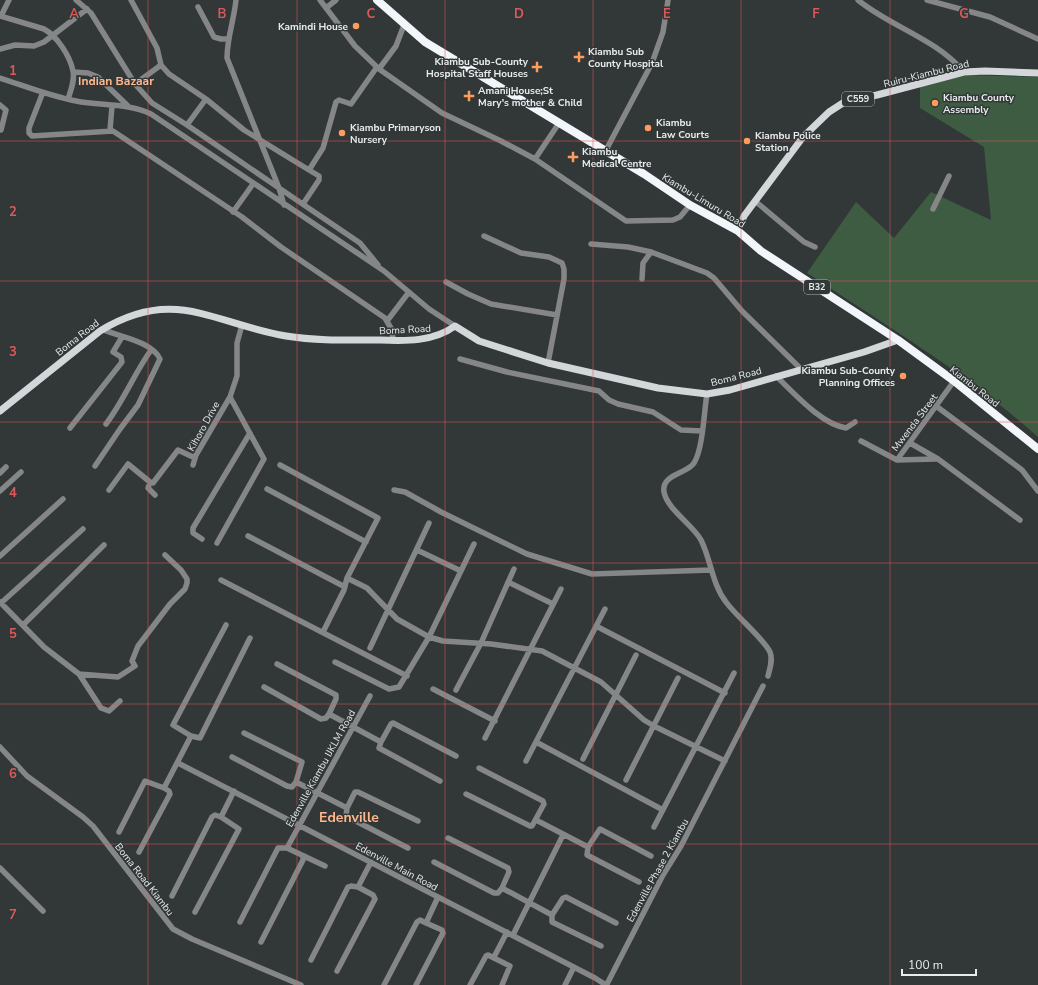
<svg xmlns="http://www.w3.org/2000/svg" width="1038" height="985" font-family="'Nunito Sans',sans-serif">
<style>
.green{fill:#3d5c42}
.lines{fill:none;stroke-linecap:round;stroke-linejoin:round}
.minor{stroke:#858688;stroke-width:5.5}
.major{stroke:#d3d7da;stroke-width:7}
.highway{stroke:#f2f6fa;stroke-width:8}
.grid{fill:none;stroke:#da5959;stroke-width:1;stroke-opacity:0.55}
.poi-dot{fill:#ff9b5b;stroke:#323738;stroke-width:1.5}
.labels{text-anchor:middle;stroke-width:3;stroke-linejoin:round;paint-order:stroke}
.shield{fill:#323738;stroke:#b1b5b6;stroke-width:1}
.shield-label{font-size:9px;font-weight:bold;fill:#e8ebec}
.poi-label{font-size:10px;font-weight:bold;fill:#e8ebec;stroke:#323738;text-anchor:start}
.street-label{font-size:10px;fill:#e8ebec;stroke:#323738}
.quarter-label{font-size:12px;font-weight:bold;fill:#ffb88e;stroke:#323738}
.district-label{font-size:14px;font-weight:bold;fill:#ffb88e;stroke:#323738}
.grid-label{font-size:13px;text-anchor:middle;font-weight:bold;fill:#da5959;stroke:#323738;stroke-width:3;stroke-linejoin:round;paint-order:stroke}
</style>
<rect width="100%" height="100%" fill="#323738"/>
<path class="green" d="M968,75L1038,77V437C968,374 885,325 807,273L856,202L894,238L931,192L991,220L984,147L920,108V86Z"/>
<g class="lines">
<path class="minor" d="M76,0L91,13L135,84L152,103L187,125L279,188L284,205
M131,0L157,48L161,65L169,74L206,99L244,130L309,170L323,148L336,102L339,100L351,104L377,67
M236,0C234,20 227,38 227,58L279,188L360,243L378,265
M320,0L355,46L379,69L442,113L501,141L535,159L626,221L673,220L680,217L690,205
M858,0C891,27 935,38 964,72
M927,0L990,17L1038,39
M198,7L214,37L221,39H228
M326,8L336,0
M0,16L44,29C57,36 70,56 73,71C75,80 71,90 68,99
M1,16L9,0
M0,49L15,45L34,46L44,42L87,9
M379,69L396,46L404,25
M73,72L88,73L98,77L128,106
M0,78C25,86 50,96 76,101C101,106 128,103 151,114L384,271L429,309L455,326
M135,84L161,65
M43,92L29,128V133L32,136L113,131L242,217L281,247L385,318L392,330L393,341
M0,105L6,110L1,130
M187,125L206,99
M110,130L112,106
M605,152L652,63L663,32L668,0
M535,159L559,123
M755,201L804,242L815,247
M303,204L319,180V176L309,170
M933,209L949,176
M233,212L253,184
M484,236L521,253L549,257L562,263L564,269V279L548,363
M591,244L628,247L651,252L707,273L714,278L742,311L801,369
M642,279L643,263L651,252
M446,282L468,294L491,304L557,315
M387,321L409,292
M460,359L507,372L599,391L609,400L618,404L653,412L681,430L702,431
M776,376C794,393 821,424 846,428L855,422
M707,394C704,411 703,449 694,463C687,474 661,474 664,492C667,509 693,525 701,540C711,560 712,584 726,602C736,616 764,639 770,652C773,660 770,668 768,676
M936,406L1022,470L1038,491
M106,424C124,400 134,374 151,350
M70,428L122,362L121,357L113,352L122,337
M861,441L897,460L954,381
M910,443L938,459L1020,520
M897,460L936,459
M193,465L196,455L230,397
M280,465L378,518L347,578L344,590L323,632
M95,466L120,429L138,405L160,359C152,341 118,337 102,329
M0,473L6,467
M150,482L148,488L155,495
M267,489L366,542
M109,490L128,464L150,482L153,483L178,450L195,458
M394,490L405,492L441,512L527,554L592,574L711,570
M0,491L21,472
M248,536L345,587
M202,539L193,533V528L250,433
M217,543L264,459L230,397L237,376V343L242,325
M417,550L461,571
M0,556L63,499
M347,578L367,588L397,619L429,637L443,641L491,644L542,651L601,682L644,720L654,726L725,761
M221,580L407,676
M508,582L553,604
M0,602L44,647L79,674L101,708L109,711L120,701
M1,603L83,529
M23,625L104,545
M596,626L725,693
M370,648L429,523
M335,662L389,689L399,687L429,637L474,544
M277,664L336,695V699L329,714L381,742L391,724L393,723L456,756
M79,674L118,677L135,666L132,661L138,646L170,604L185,589L187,583V579L181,570L165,555
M264,687L321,719L326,718L329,714
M433,689L495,721
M456,690L481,643L514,569
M244,733L302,762L296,782
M191,736L200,738L250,638
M485,738L561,589
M381,742L379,748L440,781
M536,742L663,810
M0,747L27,776L83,817L93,826L173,929L192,939L301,985
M232,757L287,786L292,787L296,782L347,808L355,792H358L418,821
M583,759L636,655
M526,761L605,609
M178,763L595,978L606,985
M626,780L678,678
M466,794L530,826H532L544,804L543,801L479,768
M347,808L346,816L408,848
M536,820L588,847
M654,827L734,673
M119,832L145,781L164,788L191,736L173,725L226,625
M448,838L508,868L509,872L502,888L552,915
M287,848L370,696
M139,852L170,794L169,791L164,788
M434,862L494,893H498L502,888
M0,868L43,911
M639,882L587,855L588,847L600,829L651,856
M172,896L212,817L215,815L221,817
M195,912L239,829L221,817L234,791
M240,922L278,848H287L325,866
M513,935L563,835
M261,942L303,860V857
M601,946L552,922V915L563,898L566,897L616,923
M494,957L507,932
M311,960L348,887L351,886L358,887
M337,971L375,899L373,895L358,887L371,862
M607,984L663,875L681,846L763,686
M384,985L417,922L420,920L426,923
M416,985L443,933L442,930L426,923L438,897
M470,985L486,956L488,955L510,966L502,985
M565,985L574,967"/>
<path class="major" d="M738,231L744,216L803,137L829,112L846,101L877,95L964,72L985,71L1038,73
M0,411L100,331C174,286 212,323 286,336C317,341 348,340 380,340C406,341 433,342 455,326L479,341L548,363L658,388L707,394L730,390L864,352L898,340"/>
<path class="highway" d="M377,0L425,42L644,174L690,205L738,231L761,251L898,340L954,381L1038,449"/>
</g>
<path class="grid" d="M148,0V985M297,0V985M445,0V985M593,0V985M741,0V985M890,0V985M0,141H1038M0,281H1038M0,422H1038M0,563H1038M0,704H1038M0,844H1038"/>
<g class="poi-dot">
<circle cx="356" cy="26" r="4"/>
<path d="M577 51h4v4h4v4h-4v4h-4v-4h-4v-4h4z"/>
<path d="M535 61h4v4h4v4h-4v4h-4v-4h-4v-4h4z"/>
<path d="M467 90h4v4h4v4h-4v4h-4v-4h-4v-4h4z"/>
<circle cx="935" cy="103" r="4"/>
<circle cx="648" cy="128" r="4"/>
<circle cx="342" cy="133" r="4"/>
<circle cx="747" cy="141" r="4"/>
<path d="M571 151h4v4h4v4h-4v4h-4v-4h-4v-4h4z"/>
<circle cx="903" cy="376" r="4"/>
</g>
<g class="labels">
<g class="shield">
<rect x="842" y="92" width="32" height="14" rx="3"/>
<rect x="804" y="280" width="26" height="14" rx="3"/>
</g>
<g class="shield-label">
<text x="858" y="102">C559</text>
<text x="817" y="290">B32</text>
</g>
<g class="poi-label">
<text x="348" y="30" text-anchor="end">Kamindi House</text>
<text x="588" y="55">Kiambu Sub<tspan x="588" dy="12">County Hospital</tspan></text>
<text x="528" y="65" text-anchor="end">Kiambu Sub-County<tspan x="528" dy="12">Hospital Staff Houses</tspan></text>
<text x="478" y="94">Amani House;St<tspan x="478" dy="12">Mary's mother &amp; Child</tspan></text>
<text x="943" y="101">Kiambu County<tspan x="943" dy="12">Assembly</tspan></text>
<text x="656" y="126">Kiambu<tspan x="656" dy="12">Law Courts</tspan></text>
<text x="350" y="131">Kiambu Primaryson<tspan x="350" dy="12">Nursery</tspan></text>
<text x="755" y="139">Kiambu Police<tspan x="755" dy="12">Station</tspan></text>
<text x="582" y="155">Kiambu<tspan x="582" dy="12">Medical Centre</tspan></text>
<text x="895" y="374" text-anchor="end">Kiambu Sub-County<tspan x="895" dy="12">Planning Offices</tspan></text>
</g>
<g class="street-label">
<text transform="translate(926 73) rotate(-14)" y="4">Ruiru-Kiambu Road</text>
<text transform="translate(704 200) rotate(31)" y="4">Kiambu-Limuru Road</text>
<text transform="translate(405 329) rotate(-3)" y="4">Boma Road</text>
<text transform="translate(77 337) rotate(-38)" y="4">Boma Road</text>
<text transform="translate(736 376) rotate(-14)" y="4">Boma Road</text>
<text transform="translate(975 386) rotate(38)" y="4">Kiambu Road</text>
<text transform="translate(914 422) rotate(-53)" y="4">Mwenda Street</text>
<text transform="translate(203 426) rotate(-61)" y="4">Kihoro Drive</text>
<text transform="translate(320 768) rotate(-61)" y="4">Edenville Kiambu IJKLM Road</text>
<text transform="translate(397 866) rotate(28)" y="4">Edenville Main Road</text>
<text transform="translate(657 870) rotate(-61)" y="4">Edenville Phase 2 Kiambu</text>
<text transform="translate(145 879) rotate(52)" y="4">Boma Road Kiambu</text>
</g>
<g class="quarter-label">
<text x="116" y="85">Indian Bazaar</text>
</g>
<g class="district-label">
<text x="349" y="822">Edenville</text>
</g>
</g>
<g class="grid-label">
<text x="74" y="18">A</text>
<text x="222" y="18">B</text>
<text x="371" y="18">C</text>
<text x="519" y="18">D</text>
<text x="667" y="18">E</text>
<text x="816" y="18">F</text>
<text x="964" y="18">G</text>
<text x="13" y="75">1</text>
<text x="13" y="216">2</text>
<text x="13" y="356">3</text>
<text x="13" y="497">4</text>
<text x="13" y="638">5</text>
<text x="13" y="778">6</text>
<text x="13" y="919">7</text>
</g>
<path d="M902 969v6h74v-6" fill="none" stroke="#e8ebec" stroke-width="2"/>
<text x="908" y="969" font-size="12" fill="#e8ebec" stroke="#323738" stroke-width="3" paint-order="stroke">100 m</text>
</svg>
